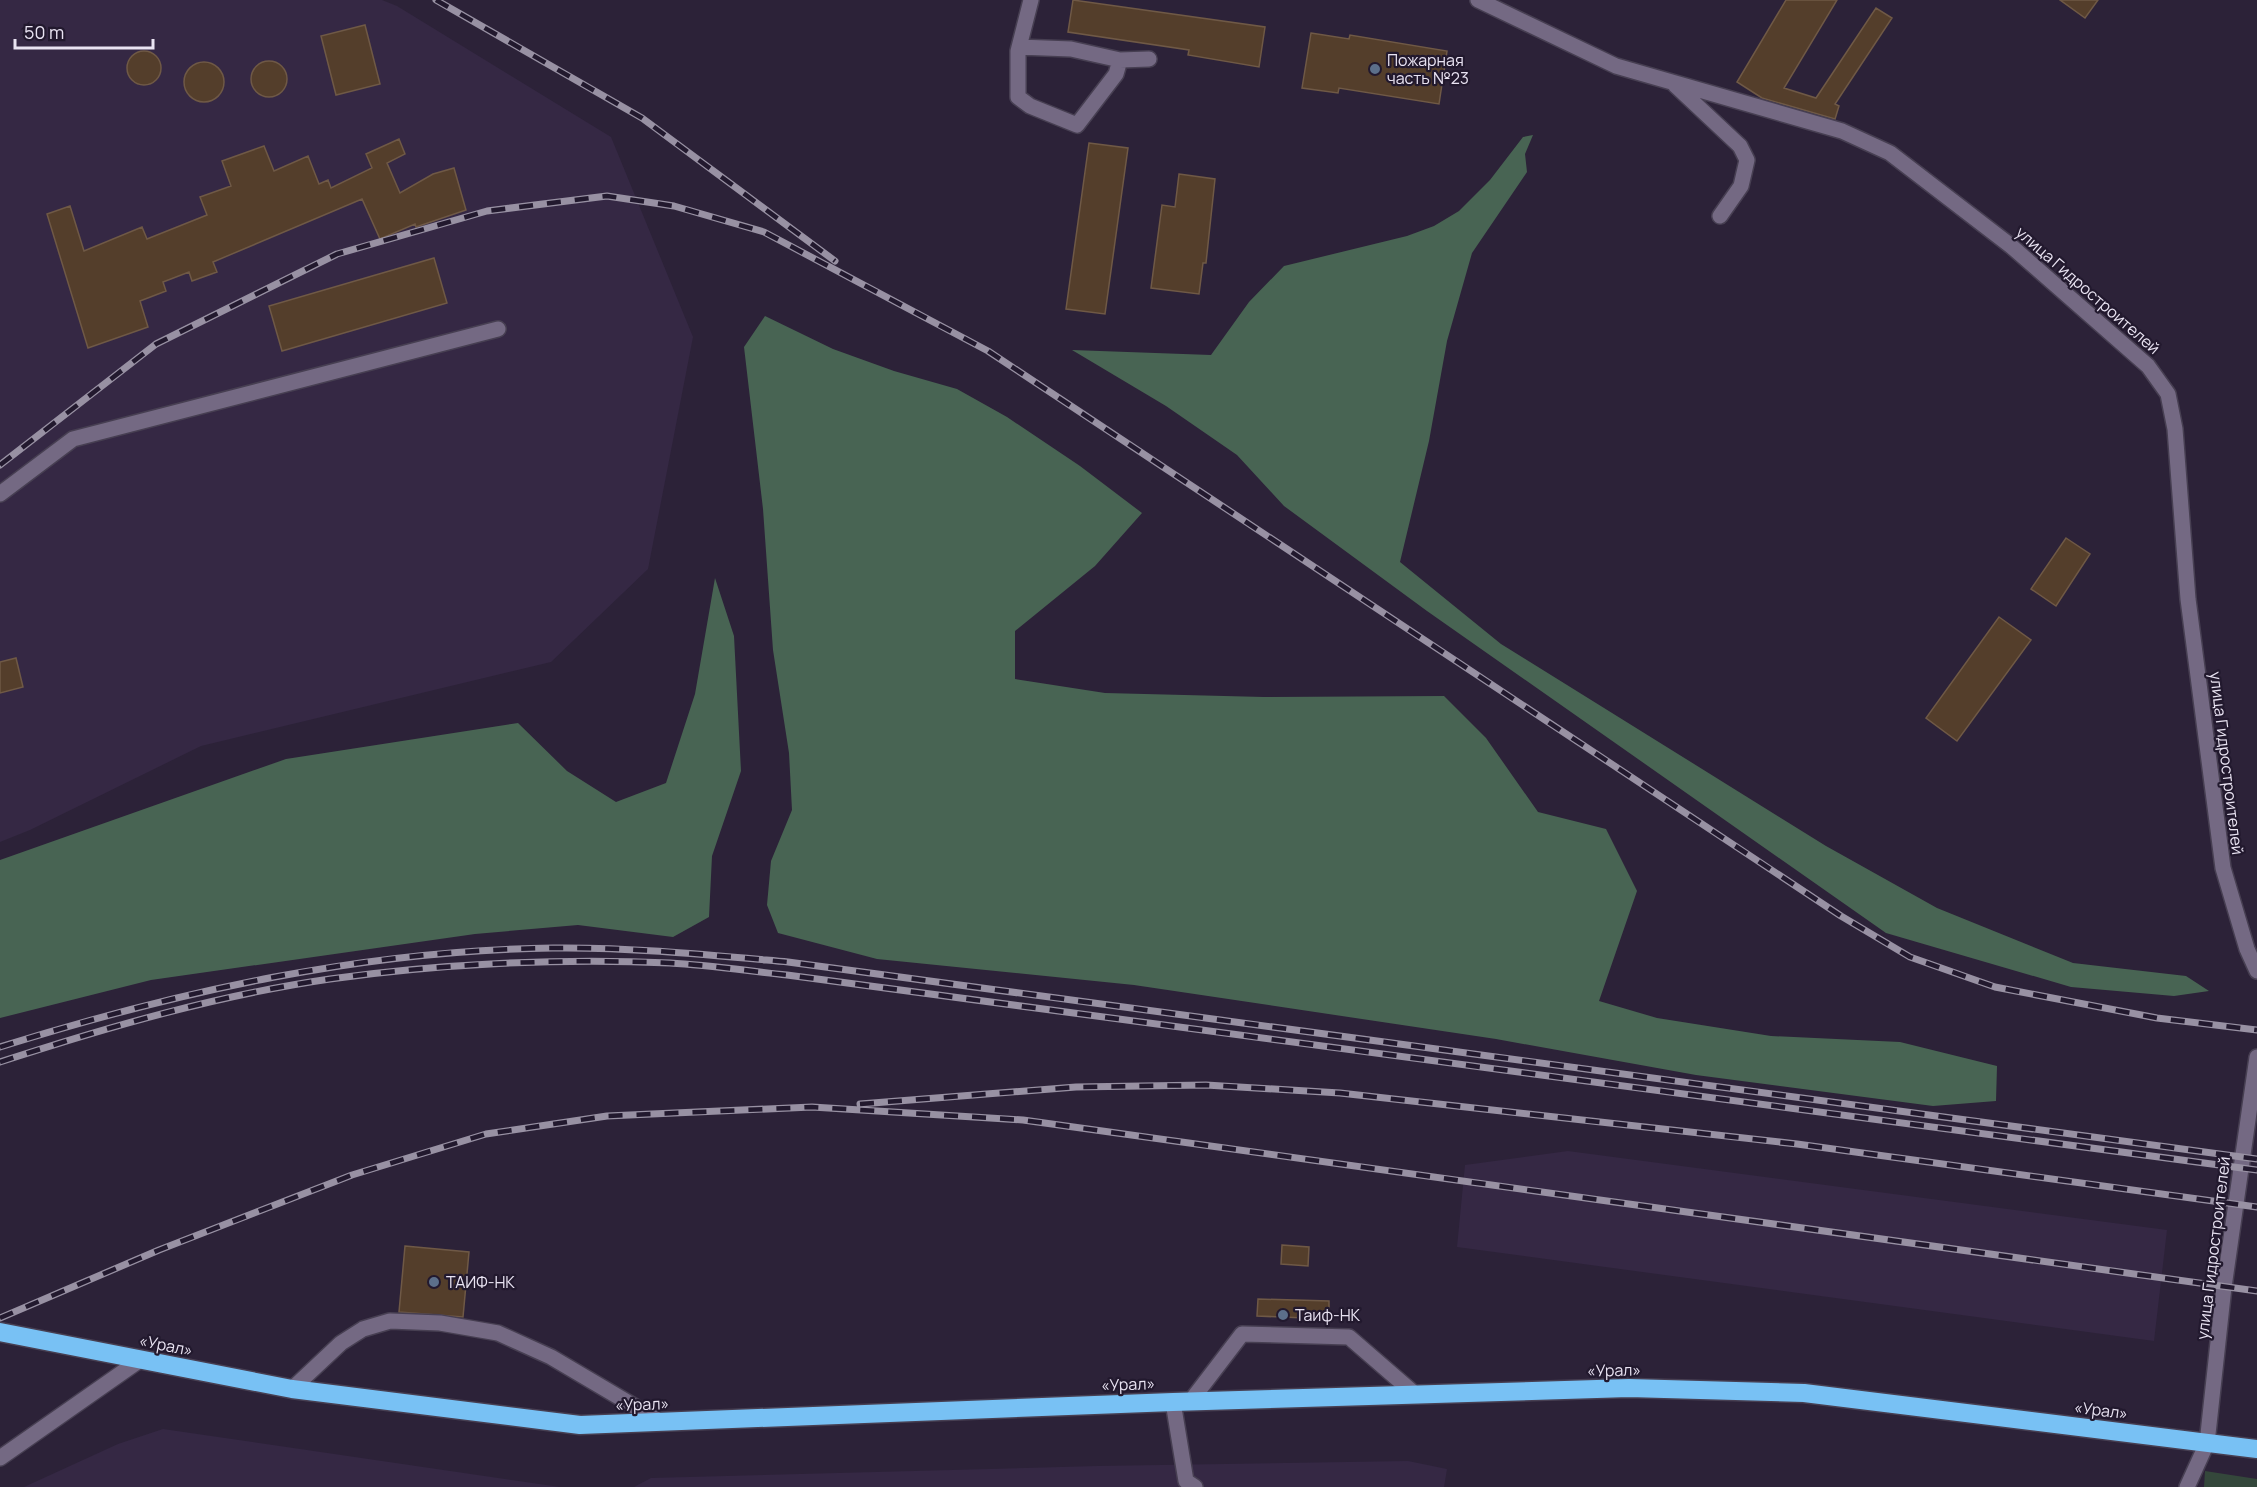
<svg xmlns="http://www.w3.org/2000/svg" width="2257" height="1487" font-family="Manrope,sans-serif">
<style>
.built{fill:#352844}
.green{fill:#34473b}
.forest{fill:#486453}
.building{fill:#543e2b;stroke:#6f5946;stroke-width:1.5}
.lines{fill:none;stroke-linecap:round;stroke-linejoin:round}
.minor-casing{stroke:#473f52;stroke-width:18}
.highway-casing{stroke:#473f52;stroke-width:21}
.minor{stroke:#746983;stroke-width:15}
.highway{stroke:#78c1f4;stroke-width:18}
.rail-casing{stroke:#9891a3;stroke-width:7}
.rail{stroke:#22192e;stroke-width:4.5;stroke-dasharray:14;stroke-linecap:butt}
.service-dot{fill:#5c6f8a;stroke:#22192e;stroke-width:2}
.labels{text-anchor:middle;stroke-width:4.5;stroke-linejoin:round;paint-order:stroke}
.poi-label{font-size:16px;fill:#e9e3f2;stroke:#22192e;text-anchor:start}
.street-label{font-size:16px;fill:#e9e3f2;stroke:#22192e}
</style>
<rect width="100%" height="100%" fill="#2c2238"/>
<path class="built" d="M0,0H382L397,6L611,137L693,337L648,569L551,662L201,746L30,830L0,842Z
M1568,1151L2167,1230L2154,1341L1457,1247L1465,1165Z
M163,1429L560,1487H24L118,1444Z
M1408,1461L1447,1469L1444,1487H634L651,1478L1097,1466Z"/>
<path class="green" d="M2205,1471L2257,1479V1487H2204Z"/>
<path class="forest" d="M1533,135L1525,154L1527,172L1472,253L1447,341L1429,441L1400,562L1501,644L1826,846L1937,908L2073,963L2186,976L2209,991L2174,996L2071,987L1886,933L1427,611L1284,506L1237,455L1166,406L1072,350L1211,355L1249,302L1284,266L1407,236L1434,226L1459,211L1490,180L1523,137Z
M765,316L833,349L894,371L957,389L1007,417L1080,466L1142,513L1095,566L1015,631V679L1105,693L1264,697L1444,696L1486,738L1538,812L1606,829L1637,891L1599,1001L1657,1018L1771,1036L1900,1042L1997,1066L1996,1101L1933,1106L1696,1075L1496,1039L1134,985L877,959L778,933L767,905L771,861L792,810L789,753L773,650L763,509L744,347Z
M715,578L734,636L741,771L712,856L709,917L673,937L578,925L475,934L151,980L0,1018V860L286,759L518,723L567,771L616,802L666,783L695,694Z"/>
<path class="building" d="M1073,0L1265,27L1259,67L1188,55L1189,50L1068,32Z
M1786,0H1837L1784,88L1816,98L1876,8L1892,18L1835,104L1839,106L1835,119L1762,98L1737,82Z
M2060,0H2098L2085,18Z
M365,25L380,84L336,95L321,36Z
M1311,33L1349,39L1350,35L1447,51L1439,104L1339,88L1338,93L1302,88Z
M127 68a17 17 0 1 1 34 0a17 17 0 1 1-34 0Z
M251 79a18 18 0 1 1 36 0a18 18 0 1 1-36 0Z
M184 82a20 20 0 1 1 40 0a20 20 0 1 1-40 0Z
M399,139L405,154L387,163L400,193L433,174L454,168L466,210L416,227L415,224L380,239L362,199L213,262L217,272L192,281L189,272L163,282L166,291L140,301L148,327L88,348L47,214L70,206L84,251L142,227L147,239L207,215L200,197L231,186L222,161L264,146L274,171L308,156L319,184L328,180L331,188L372,168L366,154Z
M1089,143L1128,148L1105,314L1066,309Z
M1179,174L1215,179L1206,263H1203L1199,294L1151,288L1162,205L1175,207Z
M434,258L447,303L282,351L269,306Z
M2066,538L2090,554L2056,606L2031,589Z
M1999,617L2031,640L1957,741L1926,718Z
M16,658L23,687L0,693V662Z
M1282,1245L1309,1247L1308,1266L1281,1264Z
M405,1246L469,1252L463,1317L399,1312Z
M1258,1299L1329,1301V1319L1257,1316Z"/>
<g class="lines">
<defs>
<path id="minor" d="M1031,0L1018,51V97L1030,106L1077,125L1116,74L1120,60L1149,59
M1478,0L1616,66L1842,131L1890,153L2011,246L2148,366L2168,394L2175,429L2188,599L2223,868L2247,949L2257,971
M1019,47L1071,49L1120,60
M1675,85L1740,146L1747,160L1741,186L1720,216
M0,494L73,439L498,329
M292,1389L341,1343L363,1329L390,1321L440,1323L498,1333L551,1357L661,1422
M1173,1402L1186,1481L1195,1487
M1190,1402L1242,1334L1349,1337L1416,1395
M0,1458L140,1360
M2187,1487L2207,1443L2224,1287L2257,1057"/>
<path id="highway" d="M0,1332L292,1389L580,1425L1173,1402L1629,1388L1804,1393L2257,1449"/>
</defs>
<use href="#minor" class="minor-casing"/>
<use href="#highway" class="highway-casing"/>
<use href="#minor" class="minor"/>
<use href="#highway" class="highway"/>
<defs>
<path id="rail" d="M436,0L642,118L835,261
M0,465L156,344L337,254L487,211L607,196L674,206L764,232L988,351L1841,916L1910,957L1995,987L2157,1018L2257,1030
M0,1047C179,991 365,950 553,948C631,947 710,955 788,962L2257,1159
M0,1062C108,1027 218,995 330,979C438,964 560,958 670,963C709,965 748,971 787,975L2257,1170
M860,1104L1076,1087L1206,1085L1340,1093L1797,1144L2257,1207
M0,1318L159,1250L352,1175L486,1134L607,1116L812,1107L1023,1120L2257,1291"/>
</defs>
<use href="#rail" class="rail-casing"/>
<use href="#rail" class="rail"/>
</g>
<g class="service-dot">
<circle cx="1375" cy="69" r="6"/>
<circle cx="434" cy="1282" r="6"/>
<circle cx="1283" cy="1315" r="6"/>
</g>
<g class="labels">
<g class="poi-label">
<text x="1387" y="66">Пожарная<tspan x="1387" dy="18">часть №23</tspan></text>
<text x="446" y="1288">ТАИФ-НК</text>
<text x="1295" y="1321">Таиф-НК</text>
</g>
<g class="street-label">
<text transform="translate(2088 290) rotate(41)" y="6">улица Гидростроителей</text>
<text transform="translate(2227 763) rotate(83)" y="6">улица Гидростроителей</text>
<text transform="translate(2213 1248) rotate(-83)" y="6">улица Гидростроителей</text>
<text transform="translate(166 1345) rotate(11)" y="6">«Урал»</text>
<text transform="translate(1614 1370) rotate(-1)" y="6">«Урал»</text>
<text transform="translate(1128 1384) rotate(-2)" y="6">«Урал»</text>
<text transform="translate(642 1404) rotate(-2)" y="6">«Урал»</text>
<text transform="translate(2101 1410) rotate(7)" y="6">«Урал»</text>
</g>
</g>
<path d="M15 39v9h138v-9" fill="none" stroke="#e9e3f2" stroke-width="3"/>
<text x="24" y="39" font-size="18" fill="#e9e3f2" stroke="#22192e" stroke-width="4.5" paint-order="stroke">50 m</text>
</svg>
